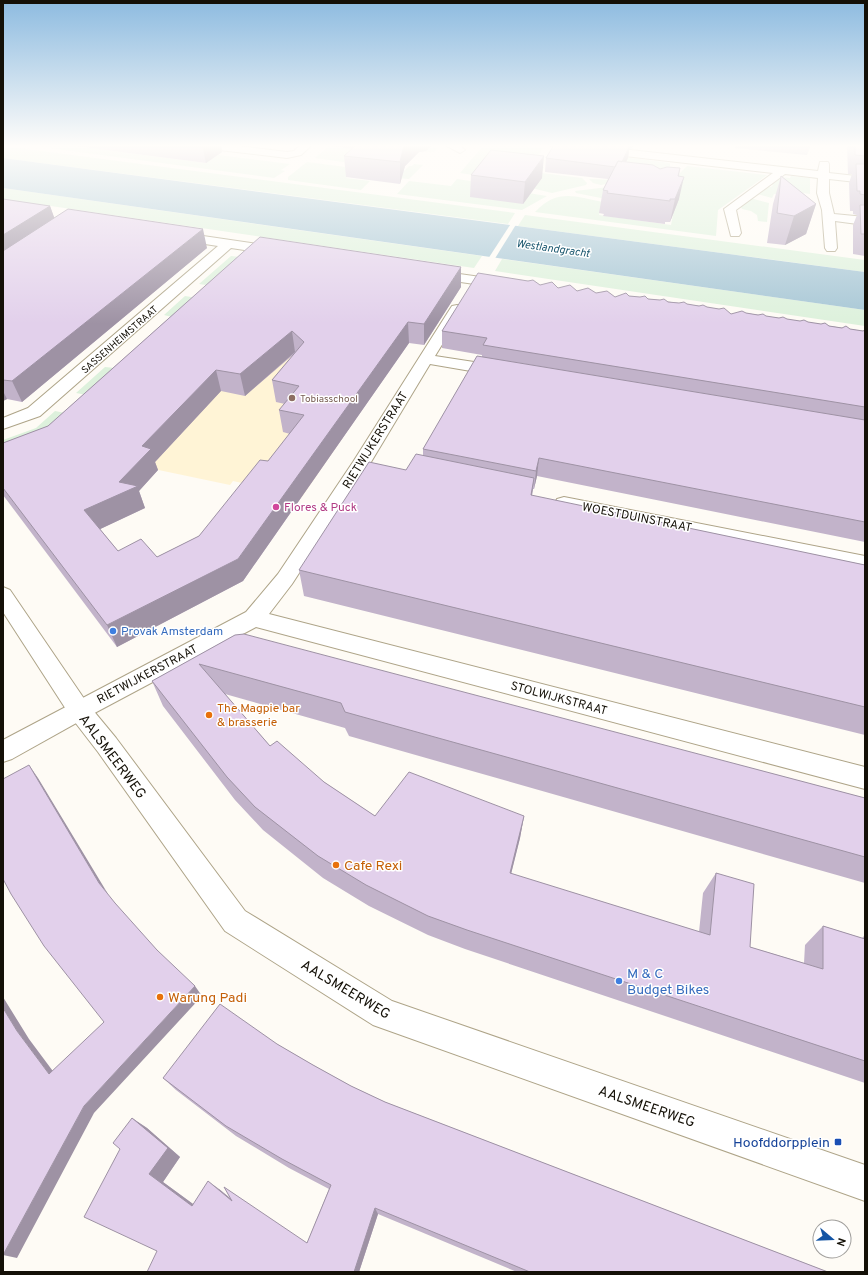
<svg xmlns="http://www.w3.org/2000/svg" width="868" height="1275" font-family="Overpass,sans-serif">
<style>
.built{fill:#fff4d6}
.green{fill:#ddf1dc}
.water{fill:#a6c6d5}
.pier{fill:#fefbf5}
.lines{fill:none;stroke-linecap:round;stroke-linejoin:round}
.minor-casing{stroke:#aea488;stroke-width:2}
.major-casing{stroke:#aea488;stroke-width:2}
.minor{fill:#fff;fill-rule:evenodd}
.major{fill:#fff;fill-rule:evenodd}
.wall{fill:#c2b3ca;fill-rule:evenodd}
.shaded-wall{fill:#9e92a4}
.building{fill:#e2d0eb;stroke:#9e92a4;fill-rule:evenodd}
.education-dot{fill:#8d6e63;stroke:#fff;stroke-width:1.5}
.hotel-dot{fill:#d1479c;stroke:#fff;stroke-width:1.5}
.shop-dot{fill:#3f7fe0;stroke:#fff;stroke-width:1.5}
.food-dot{fill:#e8710a;stroke:#fff;stroke-width:1.5}
.transit-dot{fill:#1a4fb4;stroke:#fff;stroke-width:1.5}
.labels{text-anchor:middle;stroke-width:3;stroke-linejoin:round;paint-order:stroke}
.far-street-label{font-size:10px;fill:#141007;stroke:#fff}
.far-education-label{font-size:10px;fill:#785e54;stroke:#fff;text-anchor:start}
.far-water-label{font-size:11px;font-style:italic;fill:#1d5970;stroke:#fff}
.street-label{font-size:12px;fill:#141007;stroke:#fff}
.hotel-label{font-size:12px;fill:#b23c85;stroke:#fff;text-anchor:start}
.shop-label{font-size:12px;fill:#366cbe;stroke:#fff;text-anchor:start}
.food-label{font-size:12px;fill:#c56008;stroke:#fff;text-anchor:start}
.near-street-label{font-size:14px;fill:#141007;stroke:#fff}
.near-food-label{font-size:14px;fill:#c56008;stroke:#fff;text-anchor:start}
.near-shop-label{font-size:14px;fill:#366cbe;stroke:#fff;text-anchor:start}
.near-transit-label{font-size:14px;fill:#164399;stroke:#fff;text-anchor:end}
</style>
<rect width="100%" height="100%" fill="#fefbf5"/>
<path class="built" d="M297,307L418,328L302,497L233,481L230,485L149,468Z"/>
<path class="green" d="M26,145H67L205,163L218,155L290,164L281,170L285,171L274,178Z
M330,145H384L428,149L433,147H439L434,152H425L427,150L350,163L315,158Z
M468,145H523L543,148L531,166L544,167L541,173L582,178L587,183L586,185L552,193L487,177L460,173L482,147Z
M3,146L515,213L508,224L3,158Z
M616,156L670,163V169L657,173L601,185L593,183L589,179L617,180Z
M307,162L346,167L352,172L346,178L370,181L361,190L288,180V177Z
M414,164L423,165L409,179L397,178L409,166H412Z
M687,166L767,175L718,210L716,236L535,212C558,188 575,197 603,202L599,215L671,225L678,190V175Z
M791,176L810,178V194L790,191L787,194H774L772,198L757,194L766,186L771,187L773,185L770,184L780,177L790,178Z
M457,179C487,183 517,192 547,196L522,210L397,194L409,181L451,186Z
M608,187L606,199L576,193L575,191Z
M3,188L482,256L474,268L3,199Z
M750,198L769,203L767,222L758,221L757,215L751,211L742,209L740,205Z
M525,215L865,260V272L518,226Z
M231,256L249,258L200,291L206,285L199,284Z
M502,259L865,310V326L495,271Z
M185,296L204,299L172,317L164,315Z
M105,367L115,368L98,397L76,393Z
M89,405L3,456V440L36,428L55,411L65,413Z"/>
<path class="water" d="M3,158L865,272V310L3,188Z"/>
<path class="pier" d="M512,222L517,223L494,260L488,259Z"/>
<g class="lines">
<defs>
<path id="minor" d="M197,145H231L287,152L294,151L300,145H312L301,155L287,158L202,148Z
M445,145H459L465,150L460,153Z
M550,145H586L818,171L820,162H828L829,164V173L865,177V183L829,179V193L834,214L865,217V225L835,221L837,248L835,251H827L825,248L822,210L817,193L818,178L785,174L736,210L741,233L739,236H731L724,209L773,173L555,148Z
M176,232L278,247L283,248L284,251L283,254L278,255L231,248L40,416L3,429V418L28,408L218,246L172,239L170,236L172,233Z
M431,270L502,280L507,281L509,284L507,287L502,288L426,277L424,274L426,271Z
M457,305L462,306L464,309L435,356L500,366L506,368L508,371L506,374L500,376L430,364L371,462L292,584L269,614L865,767V789L256,627L87,717L12,759L3,762V740L246,612L278,574L353,462L450,309L452,306Z
M564,497L865,556V570L557,507L555,503L557,499Z"/>
<path id="major" d="M3,587L10,590L87,703L116,738L245,911L392,1001L865,1165V1201L373,1025L225,931L98,752L71,717L3,612Z"/>
</defs>
<use href="#minor" class="minor-casing"/>
<use href="#major" class="major-casing"/>
<use href="#minor" class="minor"/>
<use href="#major" class="major"/>
</g>
<path class="wall" d="M67,145H221L222,152L206,163Z
M326,145H432L426,151L419,152L405,166L400,184L346,177L344,156L352,149Z
M554,145H634L632,149L629,148L628,158L626,162L660,169L680,168L679,176V199L670,222H665V224L603,216L604,214L599,213L603,190L608,179L545,172L546,158Z
M735,145H811L807,155L735,148Z
M847,145H865V256L853,254V225L857,215L853,214V211H850L849,183L852,174H848Z
M471,175L542,178L523,204L470,197Z
M781,176L816,204L806,234L785,245L767,243L773,204Z
M3,199L50,206L54,218L207,248L22,402L7,399L3,401Z
M260,237L461,287L424,345L409,343L243,581L117,647L3,495V443L48,426ZM294,354L272,380L276,402L285,404L279,410L283,432L290,434L268,461L199,536L157,557L118,551L100,529L145,508L139,491L158,470L155,462L221,391L245,396Z
M540,285L615,297L629,296L707,307L731,314L746,313L863,331L865,330V542L537,476L534,489H533L532,496L865,565V735L304,596L299,570L406,470L423,456V449L482,357V355L442,348V331Z
M235,635L865,798V883L349,736L345,728L225,694L270,746L375,816H524L520,838L511,874L699,932L703,893L716,873L750,947L804,963L805,945L823,926L862,938L865,935V1083L465,949L428,935L369,906L323,878L263,830L235,800L163,706L152,681Z
M277,1044L313,1065L351,1086L385,1102L828,1272H517L378,1214L359,1272L157,1251L120,1149L132,1118L147,1128L180,1157L163,1182L193,1204L219,1189L230,1198L307,1243L329,1189L289,1168L236,1136L176,1090L163,1078Z"/>
<path class="shaded-wall" d="M202,145H221L222,152L206,163Z
M404,145H432L426,151L419,152L405,166L400,184V162Z
M630,145L628,158L617,180L619,167Z
M544,156L542,178L523,204L525,182Z
M684,177L679,199L670,222L675,199Z
M816,204L806,234L785,245L794,216Z
M50,206L57,225L3,259V235Z
M203,229L207,248L22,402L12,381Z
M461,267V287L424,345V324Z
M408,322L409,343L243,581L117,647L107,625L238,559Z
M292,331L295,352L245,396L240,374Z
M216,370L221,391L155,462L158,470L139,491L145,508L94,532L84,510L119,482L142,446Z
M3,391L7,399L3,401Z
M539,458L537,476L534,489L536,471Z
M534,478L531,503V495Z
M29,765L38,778L108,894L99,883Z
M524,816L520,838L506,894L510,873Z
M195,986L202,996L94,1113L17,1258L3,1255L84,1106Z
M3,997L29,1039L61,1082L49,1074L17,1031L3,1008Z
M132,1118L147,1128L180,1157L163,1182L204,1212L192,1206L149,1174Z
M208,1181L219,1189L242,1208L232,1201Z
M375,1208L378,1214L359,1272H354Z"/>
<path class="building" d="M356,145H404L400,162L344,156Z
M554,145H630L622,162L618,161L615,167L546,158Z
M855,145H865V156L855,155Z
M491,150L544,156L525,182L471,175Z
M618,161L653,165L660,169L667,167L680,168L678,176L684,177L675,199H670V201L607,193L608,191L603,190Z
M856,164H865V195L860,194V191H857Z
M781,176L816,204L794,216L777,213Z
M3,199L50,206L3,235Z
M860,205H865V234H861Z
M68,209L203,229L12,381L3,380V251Z
M260,237L461,267L424,324L408,322L238,559L107,625L3,488V443L48,426ZM292,331L304,342L272,380L299,386L279,410L304,415L268,461L260,460L199,536L157,557L141,539L118,551L84,510L138,486L119,482L151,449L142,446L216,370L240,374Z
M478,273L528,281L533,280L540,285L552,282L558,288L570,285L577,291L588,288L596,293L607,291L615,297L626,293L629,296L640,297L645,296L648,299L660,300L664,299L668,302L679,303L684,302L687,304L699,306L703,305L707,307L719,309L724,308L731,314L742,311L746,313L758,315L763,314L766,316L779,318L783,317L787,319L800,321L804,320L808,322L821,324L825,323L829,326L842,328L846,326L850,329L863,331L865,330V407L483,345L487,338L442,331Z
M477,356L865,420V522L539,458L536,471L423,449Z
M416,454L534,478L531,495L865,565V707L299,570L369,462L406,470Z
M244,634L865,798V857L345,712L341,703L199,664L270,746L277,741L324,782L375,816L409,772L524,816L510,873L710,935L716,873L754,884L750,947L823,969V926L865,939V1061L467,930L428,916L366,885L318,856L255,807L227,777L152,681L235,635Z
M29,765L99,883L115,903L157,950L195,986L84,1106L3,1255V1008L17,1031L49,1074L104,1022L44,946L11,894L3,879V779Z
M220,1004L277,1044L313,1065L351,1086L385,1102L828,1272H530L375,1208L354,1272H147L157,1251L84,1217L120,1149L113,1143L132,1118L168,1148L149,1174L192,1206L208,1181L232,1201L224,1187L307,1243L331,1185L282,1159L226,1126L163,1078Z"/>
<linearGradient id="sky" x2="0" y2="1"><stop stop-color="#8dbbe0"/><stop offset="0.45" stop-color="#fffdfa"/><stop offset="1" stop-color="#fffdfa" stop-opacity="0"/></linearGradient>
<rect width="868" height="324" fill="url(#sky)"/>
<circle class="education-dot" cx="292" cy="398" r="4"/>
<circle class="hotel-dot" cx="276" cy="507" r="4"/>
<g class="shop-dot">
<circle cx="113" cy="631" r="4"/>
<circle cx="619" cy="981" r="4"/>
</g>
<g class="food-dot">
<circle cx="209" cy="715" r="4"/>
<circle cx="336" cy="865" r="4"/>
<circle cx="160" cy="997" r="4"/>
</g>
<rect class="transit-dot" x="834" y="1138" width="8" height="8" rx="2"/>
<g class="labels">
<g class="far-street-label">
<text transform="translate(119 339) rotate(-41)" y="4">SASSENHEIMSTRAAT</text>
</g>
<g class="far-education-label">
<text x="300" y="402">Tobiasschool</text>
</g>
<g class="far-water-label">
<text transform="translate(553 248) rotate(8)" y="4">Westlandgracht</text>
</g>
<g class="street-label">
<text transform="translate(375 440) rotate(-58)" y="4">RIETWIJKERSTRAAT</text>
<text transform="translate(637 517) rotate(11)" y="4">WOESTDUINSTRAAT</text>
<text transform="translate(147 674) rotate(-28)" y="4">RIETWIJKERSTRAAT</text>
<text transform="translate(559 698) rotate(15)" y="4">STOLWIJKSTRAAT</text>
</g>
<g class="hotel-label">
<text x="284" y="511">Flores &amp; Puck</text>
</g>
<g class="shop-label">
<text x="121" y="635">Provak Amsterdam</text>
</g>
<g class="food-label">
<text x="217" y="712">The Magpie bar<tspan x="217" dy="14">&amp; brasserie</tspan></text>
</g>
<g class="near-street-label">
<text transform="translate(113 756) rotate(53)" y="5">AALSMEERWEG</text>
<text transform="translate(346 989) rotate(31)" y="5">AALSMEERWEG</text>
<text transform="translate(647 1106) rotate(19)" y="5">AALSMEERWEG</text>
</g>
<g class="near-food-label">
<text x="344" y="870">Cafe Rexi</text>
<text x="168" y="1002">Warung Padi</text>
</g>
<g class="near-shop-label">
<text x="627" y="978">M &amp; C<tspan x="627" dy="16">Budget Bikes</tspan></text>
</g>
<g class="near-transit-label">
<text x="830" y="1147">Hoofddorpplein</text>
</g>
</g>
<rect width="868" height="1275" fill="none" stroke="#141007" stroke-width="8"/>
<g transform="translate(832 1239) rotate(109)"><circle r="19" fill="#ffffff" stroke="#a19f9c"/>
<path d="M0-3L7 15L0 10L-7 15Z" fill="#1354a4"/>
<text y="-6" font-size="11" font-weight="bold" text-anchor="middle" fill="#141007">N</text>
</g>
</svg>
